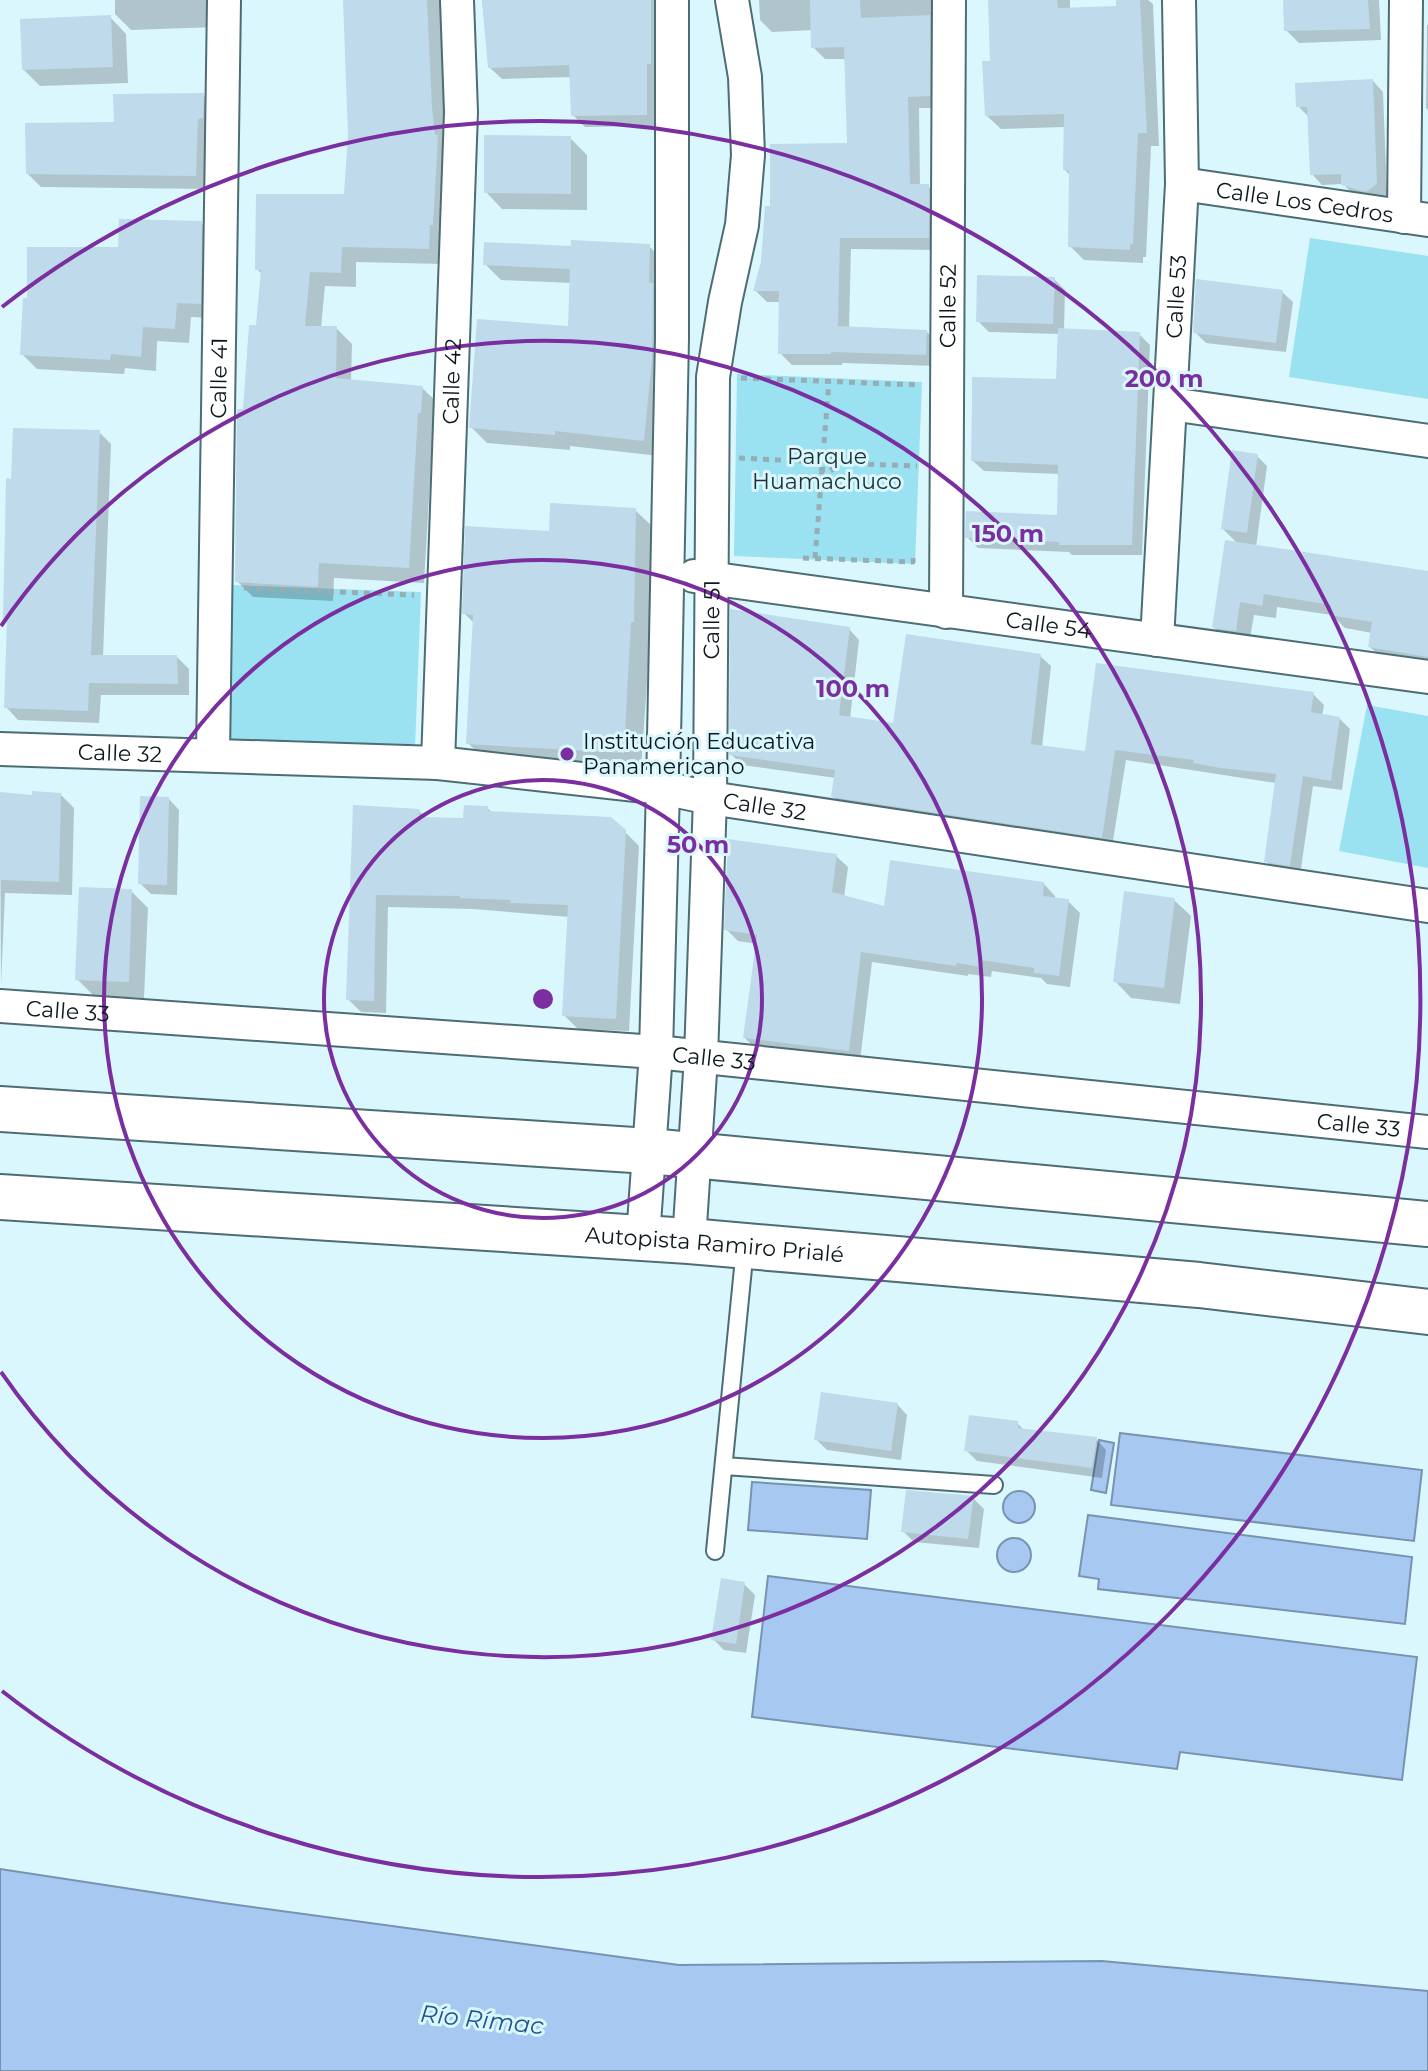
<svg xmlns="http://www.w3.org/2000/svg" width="1428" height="2071" font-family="Montserrat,sans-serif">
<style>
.green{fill:#9ae1f2}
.water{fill:#a6c8f1;stroke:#7893b1;stroke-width:2}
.shadow{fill:#0003}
.building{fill:#bedaeb}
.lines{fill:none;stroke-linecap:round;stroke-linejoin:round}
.lane-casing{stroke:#4d6c74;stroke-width:20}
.street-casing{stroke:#4d6c74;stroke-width:36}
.highway-casing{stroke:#4d6c74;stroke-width:48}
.path{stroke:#96adb3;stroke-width:5;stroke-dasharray:6 6;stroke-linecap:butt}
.lane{stroke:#fff;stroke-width:16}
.street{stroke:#fff;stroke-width:32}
.highway{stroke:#fff;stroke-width:44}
.ring{fill:none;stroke:#7a2e9f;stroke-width:4}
.poi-dot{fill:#7a2e9f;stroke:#dbf7fe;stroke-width:3}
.labels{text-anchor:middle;stroke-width:6;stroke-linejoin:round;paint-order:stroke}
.street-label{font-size:22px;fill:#0c181c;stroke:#dbf7fe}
.park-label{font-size:22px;fill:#1b3136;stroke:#dbf7fe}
.poi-label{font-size:22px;fill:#0c181c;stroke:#dbf7fe;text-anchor:start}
.water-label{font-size:24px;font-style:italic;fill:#1d5592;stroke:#dbf7fe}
.centre{fill:#7a2e9f;stroke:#dbf7fe;stroke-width:4}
.ring-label{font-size:24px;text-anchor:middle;font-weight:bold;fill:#7a2e9f;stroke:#dbf7fe;stroke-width:6;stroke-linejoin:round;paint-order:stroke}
</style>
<rect width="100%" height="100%" fill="#dbf7fe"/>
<path class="green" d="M1310,238L1428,256V399L1289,377Z
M737,374L922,382L915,564L734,556Z
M230,585L421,592L415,748L224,740Z
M1367,705L1428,716V868L1339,851Z"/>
<path class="water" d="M1120,1433L1422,1470L1414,1541L1111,1505Z
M1099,1440L1114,1443L1106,1493L1091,1490Z
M752,1482L871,1490L867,1539L748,1530Z
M1003 1507a16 16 0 1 1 32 0a16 16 0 1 1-32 0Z
M1088,1515L1412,1557L1405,1624L1098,1589L1099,1579L1079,1576Z
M997 1555a17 17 0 1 1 34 0a17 17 0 1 1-34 0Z
M768,1576L1417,1657L1402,1780L1180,1752L1177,1769L752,1717Z
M0,1869L223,1903L679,1965L1102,1961L1428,1991V2071H0Z"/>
<path class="shadow" d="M115,0H215L216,27L131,30L115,14Z
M345,0H444V18H441L447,125L444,264L356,262V287L325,286L321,328H336L352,344L351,381L422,388L438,403L436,428H433L424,583L334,578L333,601L253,597L237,581L245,411L258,327L263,275L257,269L346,196L350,174Z
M482,0H663L658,126L585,127L573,115L572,77L502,79L489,67Z
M759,0H940L941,108H919L920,186H928L940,198V250L851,249L849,329L926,331L938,343L937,366L842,363V365H792L780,353L781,302H767L755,290L763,262L772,208L849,145L846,59H825L813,47V30L772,32L760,20Z
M990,0H1070V9L1119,8L1118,0H1148L1153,4L1159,146H1151L1146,257H1143V263L1084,260L1070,246L1071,176L1065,170L1066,127L1001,129L987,116L992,63Z
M1286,0H1379L1381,40L1299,43L1286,30Z
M110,17L126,34L128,83L40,86L24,70Z
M1427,25H1428V110L1426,108Z
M1373,81L1383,92L1387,195L1377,201L1354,195L1343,184L1322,185L1312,174L1310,118L1298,106Z
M203,95L216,109L209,189L41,187L28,174L116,124Z
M570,138L587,155V210L502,209L486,192Z
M201,223L216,238L215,318L191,317L189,343L157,341L156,371L125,368L124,374L37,369L22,354L120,249Z
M649,246L665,262L659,456L570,446V450L487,443L471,427L570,329L572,283L501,280L485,264L573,248Z
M1054,279L1065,290L1064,330L1139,334L1150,345L1142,555H1072L1069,552L978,548L967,537L1059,518L1060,474L984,471L973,461L1058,381L1060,334L989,332L978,321Z
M1282,292L1293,302L1286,352L1206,343L1195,332Z
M99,432L111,444L103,657H177L189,669V695H101L99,723L18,720L6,707L9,623L5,619Z
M1257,456L1267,466L1256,547L1428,573V667L1384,660L1370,647L1372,633L1345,628L1332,615L1277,607L1276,618L1254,615L1249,644L1228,641L1214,627L1238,544L1223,529Z
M635,510L653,527L650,573L652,610L641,769L486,761L469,744L475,624L464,613L551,533Z
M849,629L859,640L850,719L895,726L1040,656L1051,666L1042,747L1087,753L1313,694L1324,705L1322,716L1339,718L1350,729L1342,790L1313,786L1300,875L1276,872L1266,861L1276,783L1126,760L1112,847L844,807L833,796L836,778L742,765L731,754Z
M0,794L34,797L60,794L74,808L72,895L5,893L1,985Z
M169,799L179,810L177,895L151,894L140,883Z
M355,808L419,811L427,819L465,820L487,808L493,813L625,832L639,846L629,1031L578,1029L564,1015L570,917L473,909L388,907L386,1013L361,1012L348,999Z
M836,856L848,867L844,897L886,908L1044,884L1055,896V899L1068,901L1080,913L1070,987L1047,984L1041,978L992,971L991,977L968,974V976L872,962L860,1061L757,1050L745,1038L758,944L738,941L726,929Z
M131,891L148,908L144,998L94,996L77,979Z
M1174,900L1191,916L1180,1004L1131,998L1115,981Z
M897,1404L907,1415L901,1460L827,1450L816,1439Z
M1017,1423L1025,1431L1096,1439L1106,1450L1102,1478L977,1461L966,1450Z
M973,1498L984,1509L979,1548L914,1542L903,1531Z
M744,1584L755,1595L746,1653L724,1650L713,1639Z"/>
<path class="building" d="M343,0H427L432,108L435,135H438L433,225H430L429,249L342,247L341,273L310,272L305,326H337L336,378L423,386L421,413H418L409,568L319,563L318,587L235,582L237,409H243L249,325H256L261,270H255L256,194H344L348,135Z
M482,0H651V64H647V115L571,116L569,65L488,68Z
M810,0H860L861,18L930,15V96L908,97L910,184H929V238H840L838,326L927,330L926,355L831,352V354H778L779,291H753L761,262L765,206H770V144L847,143L844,47L811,48Z
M988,0H1057L1058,8L1116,6V0H1140L1147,133H1138L1133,244H1130V250L1068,247L1069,171L1063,170L1064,114L985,116L982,61H990Z
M1283,0H1368L1370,29L1284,31Z
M111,15L113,67L22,70L20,19Z
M1373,79L1377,184L1366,192L1341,185V174L1310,175L1307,107H1296L1295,83Z
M204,93L203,118L198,119L196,176L26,174L25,123L114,122L113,94Z
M484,135L571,136V194L484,193Z
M119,219L202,221L201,304L177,303L175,329L143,327L141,357L111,354L110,360L20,355L23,298H27V247H118Z
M571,240L650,244L649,283H653L652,359L644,441L555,431V435L469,428L477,319L568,326L570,269L483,265L484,242L571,246Z
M977,275L1055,277L1053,324L976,322Z
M1196,279L1283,290L1276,343L1193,333Z
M1058,328L1140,332L1132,545H1059V542L965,538L966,511L1057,515L1058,465L971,461L972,403V377L1056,379Z
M13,428L100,430L91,655H177L178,684L89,683L88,711L4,708L7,620H3L5,529L6,478L11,479Z
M1232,450L1258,454L1247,533L1221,529Z
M550,503L636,508L634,622H631L624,753L466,744L473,615L462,614L465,526L549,531Z
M1225,540L1428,571V657L1368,647L1372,622L1329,615L1331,605L1264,594L1262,606L1240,602L1236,631L1212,628Z
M730,609L850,627L839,715L893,723L906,634L1041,654L1031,744L1085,751L1096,663L1314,692L1311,712L1340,717L1331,781L1303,776L1290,866L1264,862L1276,774L1220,768L1193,763L1194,760L1115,750L1102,838L831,797L835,770L729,755Z
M32,791L61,793L59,882L0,880V792L32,795Z
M140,796L169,797L167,885L138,884Z
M353,805L420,809L419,817L463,818L464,805L488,806V811L611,817L626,830L616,1019L562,1016L568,905L510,903V900L460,898V896L376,895L374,1001L346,1000Z
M728,839L837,854L832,892L884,906L890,860L1044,882L1043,896L1069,899L1059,976L1034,973V968L981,960L980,967L957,963L956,966L861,952L849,1051L743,1038L757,935L724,930Z
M79,887L132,889L129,982L75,980Z
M1124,891L1175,898L1164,988L1113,982Z
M821,1392L898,1403L891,1451L814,1440Z
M969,1415L1018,1421V1428L1097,1437L1092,1468L964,1451Z
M906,1490L974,1496L968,1539L901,1532Z
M721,1578L745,1582L736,1644L711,1640Z"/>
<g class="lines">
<defs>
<path id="lane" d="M724,1466L994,1485
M715,1551L745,1248"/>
<g id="street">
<path id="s1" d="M1182,184L1428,220"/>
<path d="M1404,217L1406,0"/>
<path d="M1171,404L1428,441"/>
<path id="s2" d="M694,576L1428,677"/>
<path id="s3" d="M946,612L949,0"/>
<path id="s4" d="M1157,640L1182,184L1179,0"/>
<path id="s5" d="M0,749L438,763L663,788L710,798L1428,906"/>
<path id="s6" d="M213,754L224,0"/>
<path id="s7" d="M438,763L461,112L457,0"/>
<path id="s8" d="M0,1006L656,1052L1428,1132"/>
<path d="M643,1238L656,1052L663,788L672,338V0"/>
<path id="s9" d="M689,1241L701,1057L710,798L713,377L725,302L742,225L748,155L745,77L732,0"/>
</g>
<g id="highway">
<path d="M0,1109L649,1151L1428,1224"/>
<path id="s10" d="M0,1197L689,1241L1199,1285L1428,1312"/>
</g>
</defs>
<use href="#lane" class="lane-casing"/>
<use href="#street" class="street-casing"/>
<use href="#highway" class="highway-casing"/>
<path class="path" d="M741,378L919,385
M818,455H832V470L817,469Z
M823,455L829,382
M739,458L818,462
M832,463L917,466
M803,558L913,562V558
M815,558L822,470
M244,588L414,595"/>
<use href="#lane" class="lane"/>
<use href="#street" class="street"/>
<use href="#highway" class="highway"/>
</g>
<g class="ring">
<circle cx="543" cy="999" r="219"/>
<circle cx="543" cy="999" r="439"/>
<path d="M1 626A658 658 0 1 1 1 1372"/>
<path d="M2 307A878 878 0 1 1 2 1691"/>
</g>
<circle class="poi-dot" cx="567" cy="754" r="8"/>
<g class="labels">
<g class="street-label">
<text dy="8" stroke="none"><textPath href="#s1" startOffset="124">Calle Los Cedros</textPath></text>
<text dy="8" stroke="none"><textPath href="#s4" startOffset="344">Calle 53</textPath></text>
<text dy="8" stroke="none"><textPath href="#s3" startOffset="306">Calle 52</textPath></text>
<text dy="8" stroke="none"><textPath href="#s6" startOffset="376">Calle 41</textPath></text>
<text dy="8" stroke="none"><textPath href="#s7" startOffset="382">Calle 42</textPath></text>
<text dy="8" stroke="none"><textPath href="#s9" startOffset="622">Calle 51</textPath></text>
<text dy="8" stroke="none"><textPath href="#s2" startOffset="358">Calle 54</textPath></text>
<text dy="8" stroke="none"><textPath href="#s5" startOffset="120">Calle 32</textPath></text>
<text dy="8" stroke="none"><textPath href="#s5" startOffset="768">Calle 32</textPath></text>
<text dy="8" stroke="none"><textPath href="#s8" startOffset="68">Calle 33</textPath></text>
<text dy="8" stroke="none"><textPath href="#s8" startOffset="716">Calle 33</textPath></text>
<text dy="8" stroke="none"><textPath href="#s8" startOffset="1364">Calle 33</textPath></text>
<text dy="8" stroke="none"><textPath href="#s10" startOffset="716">Autopista Ramiro Prialé</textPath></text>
</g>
<g class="park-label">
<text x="827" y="464">Parque<tspan x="827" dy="25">Huamachuco</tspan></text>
</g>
<g class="poi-label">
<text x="583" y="749">Institución Educativa<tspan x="583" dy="25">Panamericano</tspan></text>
</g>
<g class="water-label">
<text transform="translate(482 2020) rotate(6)" y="8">Río Rímac</text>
</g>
</g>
<circle cx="543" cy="999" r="12" class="centre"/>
<g class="ring-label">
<text x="1164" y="387">200 m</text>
<text x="1008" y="542">150 m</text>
<text x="853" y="697">100 m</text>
<text x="698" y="853">50 m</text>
</g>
</svg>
